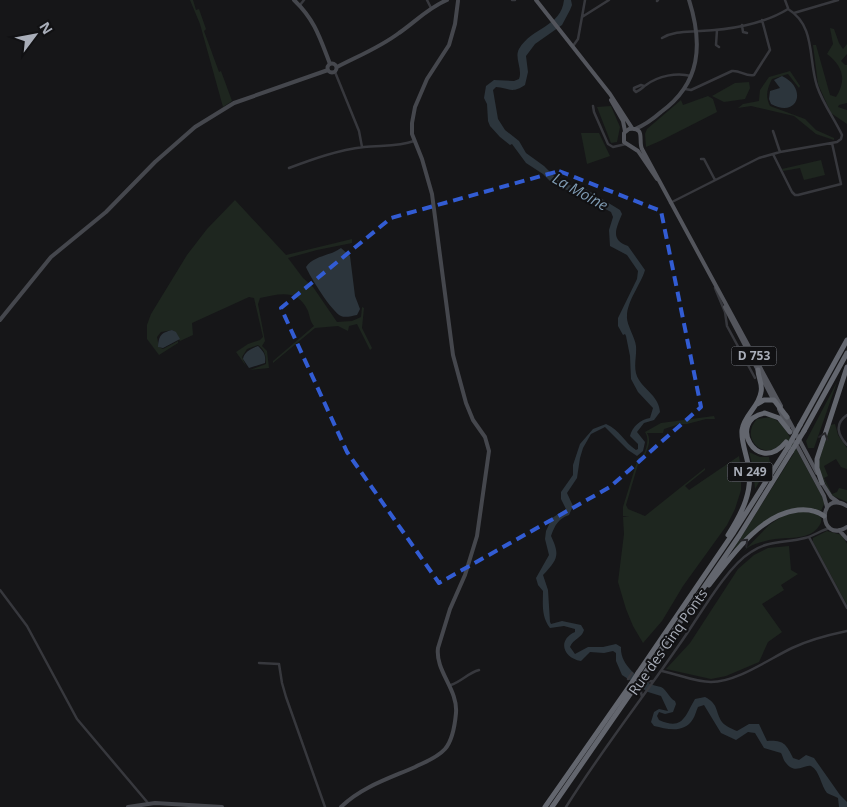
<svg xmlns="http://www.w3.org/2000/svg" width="847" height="807" font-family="'Open Sans',sans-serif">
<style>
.green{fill:#1e261f}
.water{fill:#2c353c}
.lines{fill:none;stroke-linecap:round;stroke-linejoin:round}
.street{stroke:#37383d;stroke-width:2.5}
.secondary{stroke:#45474d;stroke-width:4}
.primary{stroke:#53555c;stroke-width:4}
.highway{stroke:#63666e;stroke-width:5}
.highway-bridge{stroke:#63666e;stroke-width:5}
.oneway{stroke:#26262a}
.marked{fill:none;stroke:#325cd3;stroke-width:4;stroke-dasharray:10 6;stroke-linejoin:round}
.labels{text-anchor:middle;stroke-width:4;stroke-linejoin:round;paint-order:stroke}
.shield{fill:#111113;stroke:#7b7e86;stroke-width:1}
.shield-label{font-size:12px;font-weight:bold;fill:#a8adb8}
.street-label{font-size:14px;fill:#a8adb8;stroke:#111113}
.water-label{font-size:15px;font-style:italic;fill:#7f9bb3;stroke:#111113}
</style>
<rect width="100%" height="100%" fill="#161618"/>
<path class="green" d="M190,0H193L196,10L199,9L206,29L204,31L219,72L221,71L232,101L223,107L200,24Z
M830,28L834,29L839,43L843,49L847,44V54L841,61L845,65H847V103L839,105L838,107L847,110V124L831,113L818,84L813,45H816L830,95L836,97C847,80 843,66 827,54L833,44Z
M790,71L800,86L799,88L788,74L772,79C767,89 765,96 770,106L805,119L816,130L834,138V140L816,134L794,116L751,106L738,108L743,104L759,101L760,90L769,77Z
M749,82L750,88L745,99L724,102L712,96L735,83Z
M708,96L713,99L717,112L660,141L646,147L645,134L647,129L681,100L683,105Z
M611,106L620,127L617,142L611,143L597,107Z
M581,133H599L610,156L587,164Z
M821,160L825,175L804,180L800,168L783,171L782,169Z
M235,200L286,255L352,239V243L317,250L288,258L303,278L313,287L337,322L352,321L361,317L362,307L364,308L362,328L372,348L370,350L357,324L349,326L348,331L338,326L315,328L273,363V361L314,326C310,321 310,317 308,311C298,288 279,294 260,298L258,304L265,341L262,346L267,351L269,368L250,370L266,364C266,356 265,350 258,345L247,349L242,357L246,366L236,352L248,344L260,340L263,337L254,298L249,297L192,323L193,335L180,341L173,330L161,332L157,337L159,347L163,349L178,341V343L159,355L147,339V325L151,314L187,255L207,229Z
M837,382L814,448H808L806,441Z
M714,416L715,419H706L687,424H680L664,429L663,433H647C652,441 647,450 644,458L639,461L626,505L628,509L645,516L705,468V470L685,486L689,490L739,456L741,468V490L735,509L727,525L683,586L662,621L643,643L633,626L626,609L618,582L624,534L623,517H629L623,516V507L638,458L643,457C646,448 650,440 645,432L661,423Z
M772,417L780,423L787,432L825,502L821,511C783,499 759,526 733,550L794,453L785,441C782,443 779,447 776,448C759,457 741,436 757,419Z
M835,424L838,435L847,448V469L841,467L836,459L824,466L828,476L824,478L832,494L837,492L839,488L847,490V502L831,495L820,472L818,464L830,425Z
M749,452L760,457H769L770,463L755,489L753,468Z
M800,512C808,512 828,513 819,526C810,540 790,537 775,539C768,540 756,543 749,547C743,551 737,558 732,563L769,525L784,515Z
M827,531L842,535L847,544V605L813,542V538Z
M789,546L791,570L798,574L781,585L784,590L762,604L782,632L768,642L759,662L726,676L711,679L666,669L690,643L738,569L754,555L768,548Z"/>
<path class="water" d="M564,0H571L572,5L570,10L562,25L535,44L526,56L528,72L525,85C512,94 509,88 496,87L493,90L498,119L505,130L519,141L526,153L544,166L559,181L568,185L584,188L620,210L622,214C617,227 609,240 628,246L645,270C641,284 627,301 627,316C626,324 635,337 636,346C637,358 632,369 639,380C646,391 659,397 660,412L654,420L644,423L637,432L645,442L643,451L637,456L628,450L605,427L591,434L583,448L580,458L577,478L567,493L573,506L569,515C558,519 555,525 551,536C560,555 558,559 543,575L548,590L550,622L551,624L562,621L581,625L584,630C582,638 573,639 570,647L575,654L588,647H603L616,644L621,647C620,665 638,678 653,685C655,686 658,686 661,687C667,690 669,698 675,701L676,704L673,712L665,714L659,712L657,716L659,720C683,731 685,716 695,699L705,697C719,704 715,712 722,722C725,726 732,729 737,731L749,724H759L767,741C784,740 786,744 793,758L799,760L806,755L814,758L840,795L847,802V807H839L838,798C835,796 830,795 827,793C821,786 820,771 811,766C805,764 795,775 786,763C783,760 783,756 781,753L764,748L755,733L748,732L736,740L721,733L704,705L698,707C696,711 695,716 693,719C684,734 667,729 654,726L651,722L654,712L659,709L668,711L661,696L648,692L622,675L616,661V653L613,651L604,653L590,652L581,661C563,658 557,640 575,632V629L564,626L550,628C541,616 543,604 543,591L538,585L536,578L549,555L545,539L546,531L552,518L566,509L561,499V492L573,475V465L580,444L593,429L606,424C620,430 624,442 636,450L638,449V444L630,436C632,427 641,419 650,418L653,408L638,392L631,379L630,356L626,336L625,334L623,335L618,326V318L637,279L638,271L627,255L610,246L609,230L613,217L611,212L585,198L553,184L543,174L526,163L512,144L510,145L500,137L490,126L488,121L487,104L484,98L486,86L494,80L514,81L519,79C523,69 514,58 519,49C532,27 561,27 564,0Z
M782,76C808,88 798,119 771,104L769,99L770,91L780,88L774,80Z
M341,248L350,256L355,296L360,309L357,315C352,316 345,318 341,316C332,312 310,277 306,267C314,255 331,256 341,248Z
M172,330L176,332L180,339L163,348L158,347C159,335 161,333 172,330Z
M258,346C264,352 266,355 265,363L249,368L243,359C244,352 252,348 258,346Z"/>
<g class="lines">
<path class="street" d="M427,0L431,8
M512,0H515
M785,0L788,8
M657,1L658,0
M300,5L304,0
M794,13L838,0
M582,17L609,0
M742,25L743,32L747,33
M717,30L716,45L719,47
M662,38C674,31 687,32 700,31C729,30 764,24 788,9
M573,46L578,39L585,0
M335,72L359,131L362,147
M644,86L641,85L634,88V90L636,92C641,90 643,87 646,85C658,76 677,72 691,76
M685,89L691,90L732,71C740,70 746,77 754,75L770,50L762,20
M593,106L594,112L608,144L613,147L626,144
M773,131L780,152
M773,154L792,192L795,195H798L841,184L832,143
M701,159H704L715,180
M289,168C313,159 338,150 364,147C380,145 398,147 414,141
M670,203L759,158L780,152L837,142L841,139L842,135C834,118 823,104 817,86C808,59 816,26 788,9
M715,288L725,312L727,326L755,378
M847,415C834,424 838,435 847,445
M809,537L847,608
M0,590L27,626L77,719L148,803
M259,663L279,664L282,683L286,697L325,807
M662,671C677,674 695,682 711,682C737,682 769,659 792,648C809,640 828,635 847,631
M628,679L632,673
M451,685C462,681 468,673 479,670
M642,697L640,687L644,682L653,681
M566,807C601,751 642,699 679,645C698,619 725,568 751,552C768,540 787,543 805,538C814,536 821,530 830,528"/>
<path class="secondary" d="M294,0C315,20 320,38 330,64
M327.5 68a4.5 4.5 0 1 1 9 0a4.5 4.5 0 1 1-9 0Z
M337,67C358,56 379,48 399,33C415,22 428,8 447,0
M635,129C645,125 653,119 661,112C701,83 703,44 689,0
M0,320L51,257L106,212L155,162L195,127L234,103L328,70
M128,807L155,803L222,807
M341,807C361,787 390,778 415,767C425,762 437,758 445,749C452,741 455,724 456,713C458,689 435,671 438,648L450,609L465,575L477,536L489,451L485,437L473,420L466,403L453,355L432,194L422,159L412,134V123L415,107L427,79L449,45L455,24L458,1"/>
<path class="primary" d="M536,0L610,94L632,128
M611,100L623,121L625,131
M657,179L638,151L624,142V133L629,129C646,127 638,140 642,149L781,406
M725,307L774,401
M779,409L788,427
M786,415L817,473
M795,442L824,496L827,507
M821,481L831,497L838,502
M847,506C817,488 818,545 847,527
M839,530L847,539"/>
<path class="highway" d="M757,404L764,400H774L787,417
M800,425L847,340
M804,431L847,353
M786,442C757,477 726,420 765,413L779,418L790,432
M822,483L817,468V459L847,367
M728,535C742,513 754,490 748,464C746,453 741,441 742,430C744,415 759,407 761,392C763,384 758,378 758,370
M709,585C731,557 760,514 798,510C808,509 816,510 824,516
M638,673L734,532L788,447
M643,676L739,536L791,452
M545,807L631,684
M552,807L635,687"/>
<path class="highway-bridge" d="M788,447L800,425
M791,452L804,431
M631,684L638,673
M635,687L643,676"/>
</g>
<defs><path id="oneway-chevron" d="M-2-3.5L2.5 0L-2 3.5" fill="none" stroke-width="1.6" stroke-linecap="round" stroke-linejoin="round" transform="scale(1.25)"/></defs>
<g class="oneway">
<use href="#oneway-chevron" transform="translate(824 436) rotate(-72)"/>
<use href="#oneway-chevron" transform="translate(745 542) rotate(-44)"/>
</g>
<path class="marked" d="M559,171L661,211L701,407L610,487L439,583L347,452L281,308L391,218Z"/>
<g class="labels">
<g class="shield">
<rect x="731.5" y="346.5" width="45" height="19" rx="4"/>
<rect x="727.5" y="462.5" width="45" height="19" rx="4"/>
</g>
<g class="shield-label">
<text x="754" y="360">D 753</text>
<text x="750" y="476">N 249</text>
</g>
<g class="street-label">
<text transform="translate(668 642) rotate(-55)" y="5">Rue des Cinq Ponts</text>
</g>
<g class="water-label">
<text transform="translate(580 192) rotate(29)" y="5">La Moine</text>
</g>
</g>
<g transform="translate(35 35) rotate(58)" stroke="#111113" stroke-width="4" paint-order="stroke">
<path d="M0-4L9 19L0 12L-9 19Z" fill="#a8adb8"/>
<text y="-8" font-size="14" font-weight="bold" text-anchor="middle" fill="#a8adb8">N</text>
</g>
</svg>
